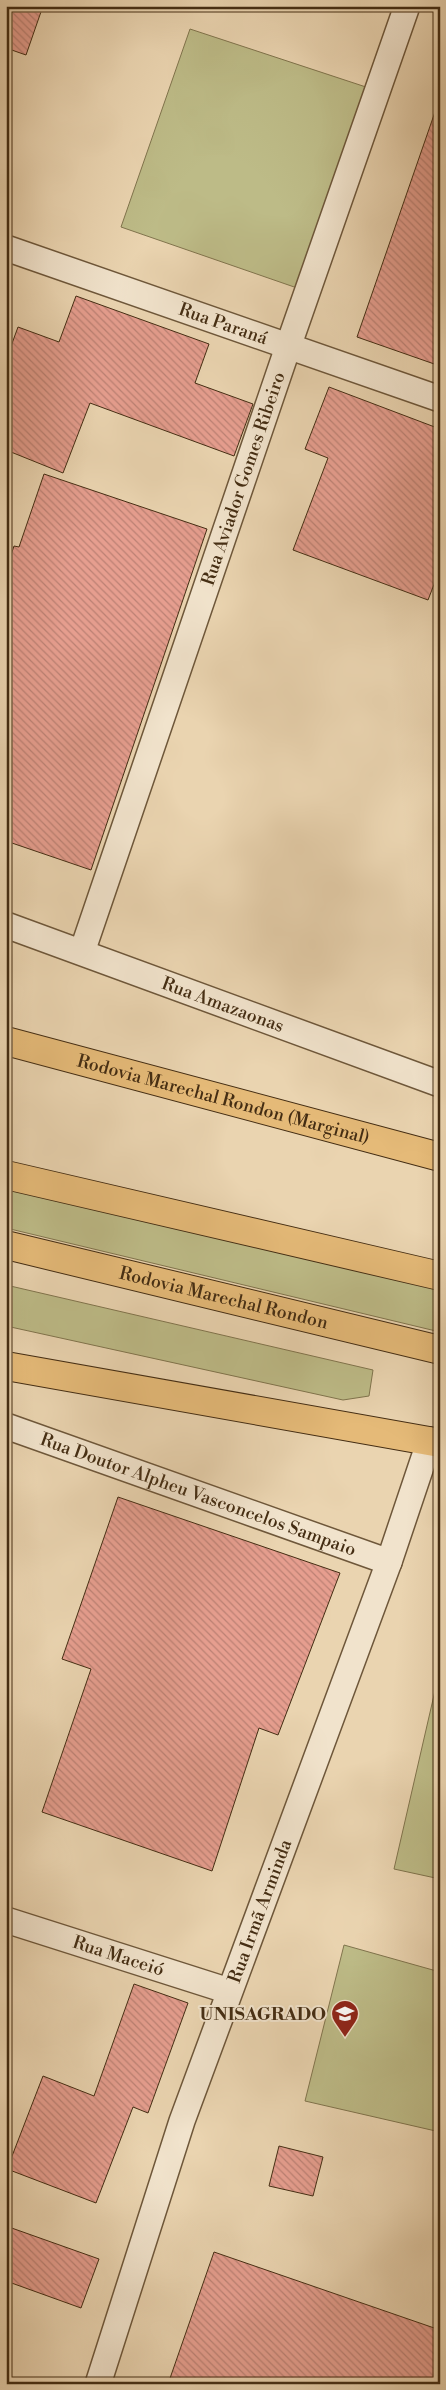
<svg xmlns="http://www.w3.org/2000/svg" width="446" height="2390" font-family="'Libre Bodoni',serif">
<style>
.green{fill:#bdbb87;stroke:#80744d}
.building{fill:url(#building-back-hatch);stroke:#442d13}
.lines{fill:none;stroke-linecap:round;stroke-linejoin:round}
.minor-casing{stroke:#6e573a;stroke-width:28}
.trunk-casing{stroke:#442d13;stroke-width:30}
.motorway-casing{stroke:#442d13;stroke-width:30}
.minor{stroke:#f1e3cc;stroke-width:25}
.trunk{stroke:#e5ba78;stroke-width:28}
.motorway{stroke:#e5ba78;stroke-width:28}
.labels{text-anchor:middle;stroke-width:4;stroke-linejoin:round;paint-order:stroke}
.street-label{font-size:18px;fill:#442d13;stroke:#f1e3cc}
.poi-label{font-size:18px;font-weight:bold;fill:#442d13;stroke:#f1e3cc;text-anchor:end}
</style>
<defs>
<pattern id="building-back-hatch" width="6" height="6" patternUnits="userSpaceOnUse" patternTransform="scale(1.25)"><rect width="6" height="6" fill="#e69e8f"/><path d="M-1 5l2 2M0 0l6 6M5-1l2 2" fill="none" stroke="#bc8174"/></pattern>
</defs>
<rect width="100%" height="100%" fill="#ead4b0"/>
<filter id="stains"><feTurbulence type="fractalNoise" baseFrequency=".004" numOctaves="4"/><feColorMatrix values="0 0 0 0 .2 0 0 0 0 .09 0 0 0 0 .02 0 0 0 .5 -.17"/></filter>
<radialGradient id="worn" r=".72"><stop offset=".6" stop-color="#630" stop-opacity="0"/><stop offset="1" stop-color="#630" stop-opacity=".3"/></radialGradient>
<path class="green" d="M190,29L372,89L300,289L121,227Z
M6,1181L440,1288V1332L6,1228Z
M6,1285L373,1370L369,1396L343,1400L6,1326Z
M440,1669V1879L394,1869Z
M344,1945L440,1972V2132L305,2101Z"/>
<path class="building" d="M6,6H43L26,55L6,48Z
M436,109L440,110V366L357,337Z
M76,296L209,344L195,383L253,404L234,456L90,403L63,473L6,450V360L18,327L59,342Z
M329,387L440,429V569L428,600L293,550L328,458L305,449Z
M44,474L207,529L91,870L6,841V570L14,546L19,547Z
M118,1497L340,1573L278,1735L259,1728L212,1871L42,1812L91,1669L62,1659Z
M134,1984L188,2003L148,2113L133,2107L96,2203L7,2169L43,2076L94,2096Z
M279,2146L323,2157L313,2196L269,2186Z
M6,2226L99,2259L81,2308L6,2281Z
M214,2252L440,2330V2384H168Z"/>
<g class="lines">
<defs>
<g id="minor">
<path id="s1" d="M6,248L440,399"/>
<path id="s2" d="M6,925L440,1084"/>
<path id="s3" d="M82,952L288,347L407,6"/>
<path id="s4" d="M6,1426L389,1562"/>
<path id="s5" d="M6,1920L229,1991"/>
<path id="s6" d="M98,2384L182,2121L389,1562L430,1440"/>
</g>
<g id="trunk">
<path id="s7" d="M6,1041L440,1157"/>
<path d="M6,1366L440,1443"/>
</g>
<g id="motorway">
<path d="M6,1175L440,1276"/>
<path id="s8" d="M6,1245L440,1350"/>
</g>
</defs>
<use href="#minor" class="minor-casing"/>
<use href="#trunk" class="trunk-casing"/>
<use href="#motorway" class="motorway-casing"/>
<use href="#minor" class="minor"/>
<use href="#trunk" class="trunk"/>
<use href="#motorway" class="motorway"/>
</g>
<defs>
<symbol id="university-pin" viewBox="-11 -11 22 30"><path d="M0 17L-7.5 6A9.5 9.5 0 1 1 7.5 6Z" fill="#8f2418" stroke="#f1e3cc"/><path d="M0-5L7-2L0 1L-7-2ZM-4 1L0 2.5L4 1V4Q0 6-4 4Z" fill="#fff"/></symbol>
</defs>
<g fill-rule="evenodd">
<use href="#university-pin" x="329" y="1998" width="32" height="43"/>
</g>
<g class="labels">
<g class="street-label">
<text dy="6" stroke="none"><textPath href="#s1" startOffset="230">Rua Paraná</textPath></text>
<text dy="6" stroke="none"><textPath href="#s3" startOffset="500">Rua Aviador Gomes Ribeiro</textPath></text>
<text dy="6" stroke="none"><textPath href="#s2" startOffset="231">Rua Amazaonas</textPath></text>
<text dy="6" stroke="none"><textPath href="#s7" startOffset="225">Rodovia Marechal Rondon (Marginal)</textPath></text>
<text dy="6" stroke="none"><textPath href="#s8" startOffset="224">Rodovia Marechal Rondon</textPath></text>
<text dy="6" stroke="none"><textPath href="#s4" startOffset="204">Rua Doutor Alpheu Vasconcelos Sampaio</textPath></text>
<text dy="6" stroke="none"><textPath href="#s6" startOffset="500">Rua Irmã Arminda</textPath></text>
<text dy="6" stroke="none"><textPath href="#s5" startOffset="118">Rua Maceió</textPath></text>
</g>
<g class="poi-label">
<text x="326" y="2020">UNISAGRADO</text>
</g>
</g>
<rect width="446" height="2390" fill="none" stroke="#ead4b0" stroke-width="25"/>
<rect x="8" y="8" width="431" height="2375" fill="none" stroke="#442d13" stroke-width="2.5"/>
<rect x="12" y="12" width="421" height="2365" fill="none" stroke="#442d13"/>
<rect width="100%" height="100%" filter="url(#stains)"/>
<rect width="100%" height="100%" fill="url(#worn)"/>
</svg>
